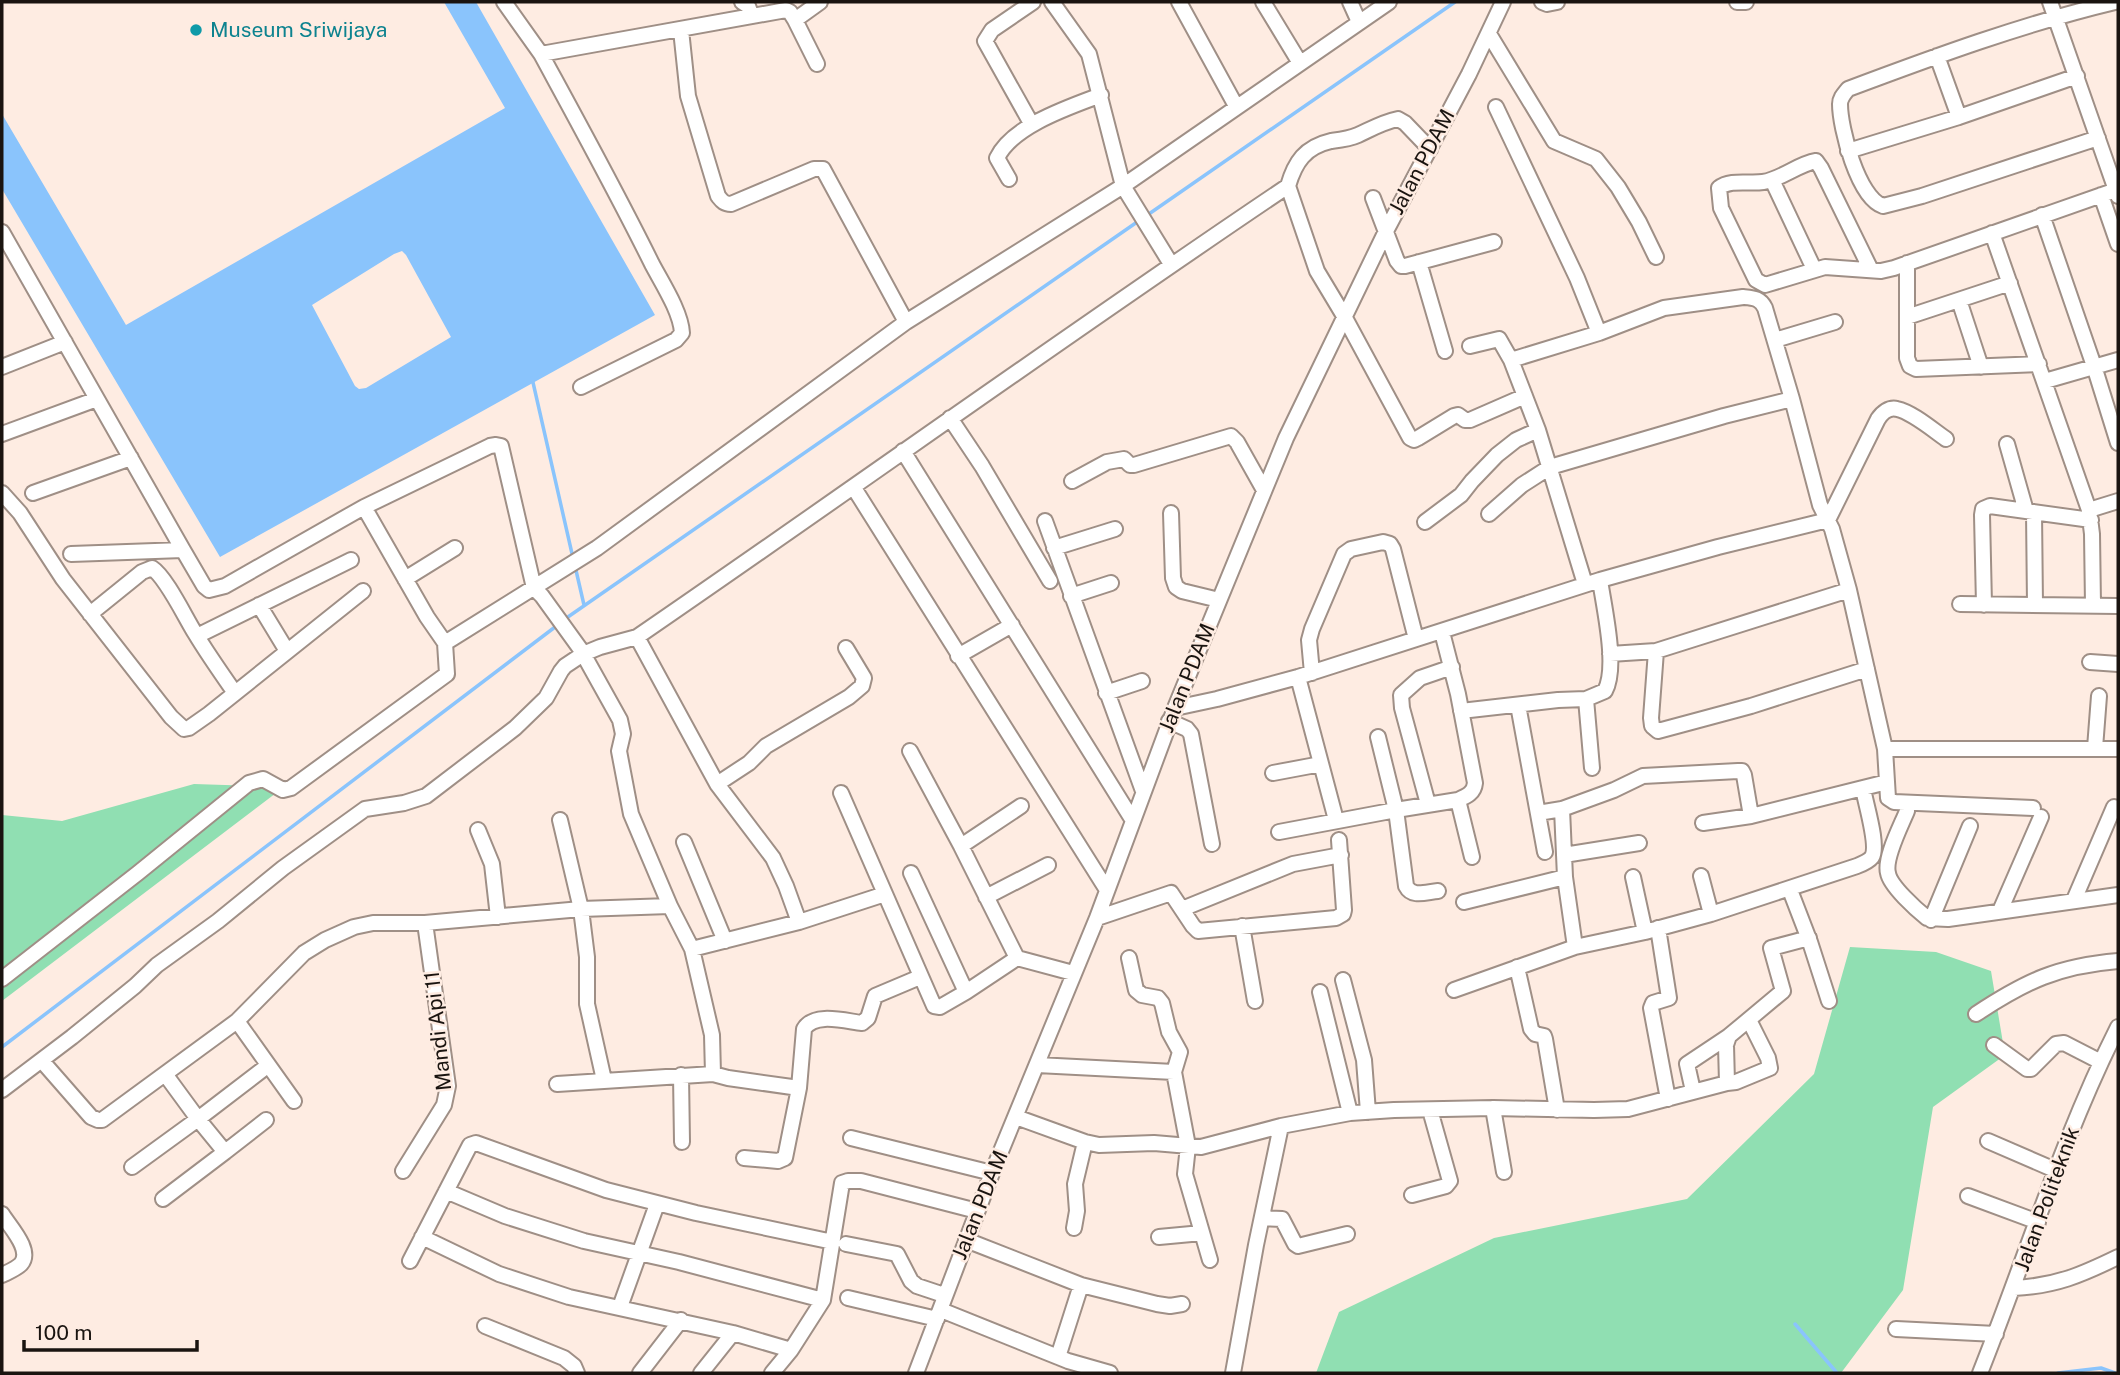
<svg xmlns="http://www.w3.org/2000/svg" width="2120" height="1375" font-family="'Public Sans',sans-serif">
<style>
.green{fill:#90dfb2}
.water{fill:#8ac4fc;fill-rule:evenodd}
.lines{fill:none;stroke-linecap:round;stroke-linejoin:round}
.stream{stroke:#8ac4fc;stroke-width:3.5}
.minor-casing{stroke:#9f8f86;stroke-width:18}
.minor{stroke:#fff;stroke-width:14}
.culture-dot{fill:#0f9aa8;stroke:#feece2;stroke-width:2.5}
.labels{text-anchor:middle;stroke-width:5;stroke-linejoin:round;paint-order:stroke}
.culture-label{font-size:21px;fill:#0d838f;stroke:#feece2;text-anchor:start}
.street-label{font-size:21px;fill:#1a1410;stroke:#feece2}
</style>
<rect width="100%" height="100%" fill="#feece2"/>
<path class="green" d="M194,784L284,787L2,1001V815L62,821Z
M1850,947L1936,952L1991,971L2005,1055L1933,1107L1903,1290L1841,1373H1316L1339,1312L1494,1238L1687,1199L1814,1074Z"/>
<path class="water" d="M444,2H476L655,315L220,557L2,189V114L126,325L505,108ZM402,251L406,255L451,337L366,388L359,389L355,386L312,305L394,254Z"/>
<g class="lines">
<path class="stream" d="M1146,216L1455,2
M532,378L573,558
M575,566L584,605
M565,619L1140,220
M2,1047L559,624
M1795,1324L1837,1373
M2058,1373L2101,1368L2115,1373"/>
<defs>
<path id="minor" d="M504,2L541,54L786,10L790,12L795,20L820,2
M742,2L748,6L752,16
M1052,2L1089,54L1123,186L1171,264
M1179,2L1236,106
M1263,2L1300,63
M1350,2L1359,22
M1542,2L1547,4L1557,2
M1737,2H1746
M2050,2L2118,196
M795,20L817,64
M681,30L688,96L718,196C722,201 724,204 731,204L814,169H823L906,322
M1489,34L1554,141L1596,159L1618,187L1639,222L1656,257
M541,54C579,124 617,193 652,264C662,283 681,312 682,333L676,340L581,387
M1937,56L1959,117
M1496,107L1577,278L1599,333
M1032,125L985,41L992,30L1033,2
M2098,138L1922,196L1883,206C1858,198 1840,128 1840,104C1840,98 1844,94 1848,89C1936,56 2023,24 2115,2
M1848,151L1959,117L2077,76
M1009,179L997,158C1012,126 1069,107 1101,95
M1772,180L1814,269
M1288,186C1295,162 1305,147 1331,141C1339,140 1349,139 1358,135C1371,129 1383,122 1398,119L1405,123L1430,149
M2101,195L2118,244
M1373,198L1397,261L1401,266H1405L1494,242
M2042,215L2094,366L2118,443
M2,232L183,550L204,586L209,590L225,586L364,507L490,446L496,445L501,446L534,588L542,596L581,650L620,720L623,734L619,751L631,814L670,906
M1992,233L2089,510L2092,534L2093,605
M1419,262L1445,351
M1907,263V358L1910,366L1916,369L2039,364
M1871,270L1821,168L1816,161C1798,164 1782,179 1763,182C1749,184 1730,179 1719,188L1721,208L1756,280L1765,285L1825,267L1881,271L1894,268L2116,190
M1959,300L1981,367
M1907,317L2010,283
M1775,340L1835,322
M1470,346L1499,339L1511,360
M2,367L65,342
M2045,381L2118,360
M950,418L982,466L1050,581
M2,434L97,399
M2007,444L2026,511
M903,451L1132,819
M1072,481L1107,462L1124,459L1130,465H1134L1231,436L1237,442L1264,490
M854,488L1107,890
M2,493L20,513L63,579L171,717L184,729L189,728L209,714L363,591
M33,493L131,458
M364,507L427,617L445,643
M2089,510L2118,501
M2034,512L2035,605
M1171,513L1173,578L1176,587L1182,591L1219,600
M1489,514L1522,485L1550,467L1724,416L1792,399L1820,505L1832,529L1849,590L1885,749L1888,798L1894,802L2033,808
M1045,521L1143,791
M1425,522L1461,495L1472,481L1497,455L1516,440L1538,430
M1054,548L1115,529
M71,554L183,550
M405,579L455,548
M1585,584L1538,430L1511,360L1599,333L1664,308L1743,297C1754,298 1760,298 1765,308L1792,399
M1071,596L1111,583
M1960,604L2118,606
M259,605L287,651
M1984,605L1982,515L1983,509L1990,506L2091,520
M90,614L142,572L152,568C166,577 185,617 195,633C207,653 221,673 235,693
M197,636L351,560
M637,637L717,784L773,858L786,886L799,922
M1656,651L1651,718L1652,726L1658,731L1751,706L1867,669
M1610,654L1656,651L1849,590
M958,656L1012,625
M2090,662L2118,664
M1312,673L1309,640L1312,629L1344,554L1351,549L1383,542L1390,544L1393,549L1416,639
M1298,677L1336,820
M1106,693L1142,681
M1586,699L1592,768
M1518,705L1545,852
M1175,708L1217,699L1298,677L1600,580L1718,547L1828,520L1878,419C1882,413 1889,407 1897,409C1912,412 1933,430 1946,439
M1461,711L1558,700L1586,699L1605,691C1618,667 1604,608 1600,580
M1169,721L1187,729L1191,734L1212,844
M1378,737L1396,810L1406,886C1412,898 1426,892 1438,891
M2095,748L2099,696
M1885,749H2118
M910,751L961,846L1017,958
M1273,773L1321,764
M717,784L749,763L766,746L849,697L862,686L864,678L846,648
M841,793L934,1006L940,1007L966,992L1017,958L1073,973
M1458,800L1472,857
M1428,804L1402,708L1401,695L1420,678L1452,667
M1562,809L1565,877L1575,947
M1907,811C1901,826 1884,858 1888,873C1890,886 1917,910 1927,918L1948,919L2118,895
M1538,813L1562,809L1614,790L1643,776L1738,771H1742L1744,775L1751,816
M560,820L581,909L587,957V1004L604,1080
M1703,823L1751,816L1887,782
M478,830L492,864L498,917
M1279,832L1396,810L1458,800C1467,796 1474,793 1475,783L1458,694L1442,632
M684,842L725,941
M961,846L1021,806
M1564,855L1639,843
M911,873L966,992
M1701,876L1711,914
M1633,877L1645,932
M1790,890L1810,942L1829,1001
M986,897L1048,865
M2074,900L2114,807
M1464,902L1565,877
M1182,909L1293,864L1341,855
M2000,911L2041,817
M1097,918L1171,893L1193,926L1198,931L1336,918L1343,914L1344,910L1339,840
M1931,920L1970,826
M1242,926L1255,1001
M1658,928L1669,998L1653,1003L1651,1008L1668,1099
M692,949L712,1035L713,1074
M1129,958L1136,990L1142,995L1158,998L1162,1003L1169,1032L1180,1052L1174,1072L1188,1146L1185,1174L1210,1260
M1517,967L1531,1029L1535,1034L1544,1036L1545,1039L1557,1110
M2,979L138,873L249,783L263,779L283,790L291,788L447,674L445,643L597,548L906,322L1123,186L1389,2
M1343,980L1364,1060L1368,1112
M1454,990L1575,947L1645,932L1711,914L1857,866C1862,864 1869,861 1872,857C1879,845 1865,802 1863,788
M1320,992L1350,1113
M1976,1014C2026,981 2058,966 2118,961
M237,1021L294,1101
M1994,1045L2027,1069H2031L2056,1044L2064,1043L2101,1062
M42,1061L91,1117L98,1120H102L237,1021L304,953L325,940L354,927L373,923H425L581,909L670,906L692,949L799,922L885,894
M1037,1065L1174,1072
M165,1074L198,1119L262,1070
M681,1075L682,1142
M1727,1083L1736,1082L1770,1068L1768,1058L1749,1020
M557,1084L713,1074L728,1078L799,1088
M2,1090L72,1037L135,986L157,965L218,921L283,868L365,809L404,803L426,796L515,728L546,698L561,671L565,666L583,654L600,647L637,637C854,488 1069,333 1288,186L1317,271L1344,316L1410,438L1414,440L1418,438L1454,416L1458,415L1465,420H1470L1525,396
M1693,1091L1687,1064L1729,1036
M1493,1108L1504,1172
M1016,1117L1085,1142L1099,1145L1154,1143L1201,1147L1281,1126L1350,1113L1394,1110L1493,1108L1594,1110L1628,1109L1727,1083L1726,1045L1729,1036L1783,991L1771,948L1809,938
M851,1138L992,1173
M1988,1141L2055,1170
M744,1158L778,1161L785,1158L799,1088L804,1029C814,1012 845,1021 862,1023L868,1018L875,996L920,977
M132,1167L198,1119L225,1152L266,1120
M403,1171L444,1105L448,1086L425,923
M446,1191L505,1216L584,1241L679,1262L823,1300
M1412,1195L1446,1186L1450,1181L1430,1110
M1968,1196L2038,1222
M163,1199L225,1152
M2,1214C9,1226 33,1250 21,1264C16,1269 8,1272 2,1275
M1262,1218L1282,1219L1295,1244L1298,1246L1347,1234
M1074,1228L1077,1211L1075,1184L1085,1142
M422,1237L499,1274L569,1297L733,1333L791,1350L823,1300L842,1183L848,1181H861L977,1211
M1159,1237L1202,1233
M966,1240L1081,1285L1157,1304L1170,1306L1182,1304
M846,1244L897,1254L911,1281L917,1286L944,1295
M410,1261L470,1145L476,1143L606,1190L696,1213L833,1242
M2014,1288C2056,1286 2081,1275 2118,1257
M848,1298L937,1319
M620,1307L657,1204
M941,1310L1068,1361L1110,1373
M485,1326L564,1358L574,1366L577,1373
M1896,1329L1996,1334
M1058,1357L1081,1285
M640,1373L681,1320
M701,1373L733,1333
M772,1373L791,1350
M916,1373L992,1173L1097,918L1175,708L1286,438L1386,231L1469,74L1503,2
M1233,1373L1256,1245L1281,1126
M1980,1373C2026,1258 2062,1138 2118,1027"/>
</defs>
<use href="#minor" class="minor-casing"/>
<use href="#minor" class="minor"/>
</g>
<circle class="culture-dot" cx="196" cy="30" r="7"/>
<g class="labels">
<g class="culture-label">
<text x="210" y="37">Museum Sriwijaya</text>
</g>
<g class="street-label">
<text transform="translate(1422 162) rotate(-62)" y="7">Jalan PDAM</text>
<text transform="translate(1187 678) rotate(-68)" y="7">Jalan PDAM</text>
<text transform="translate(438 1031) rotate(-96)" y="7">Mandi Api 11</text>
<text transform="translate(2047 1199) rotate(-70)" y="7">Jalan Politeknik</text>
<text transform="translate(980 1205) rotate(-68)" y="7">Jalan PDAM</text>
</g>
</g>
<rect width="2120" height="1375" fill="none" stroke="#1a1410" stroke-width="7"/>
<path d="M24 1340v10h173v-10" fill="none" stroke="#1a1410" stroke-width="3.5"/>
<text x="35" y="1340" font-size="21" fill="#1a1410" stroke="#feece2" stroke-width="5" paint-order="stroke">100 m</text>
</svg>
